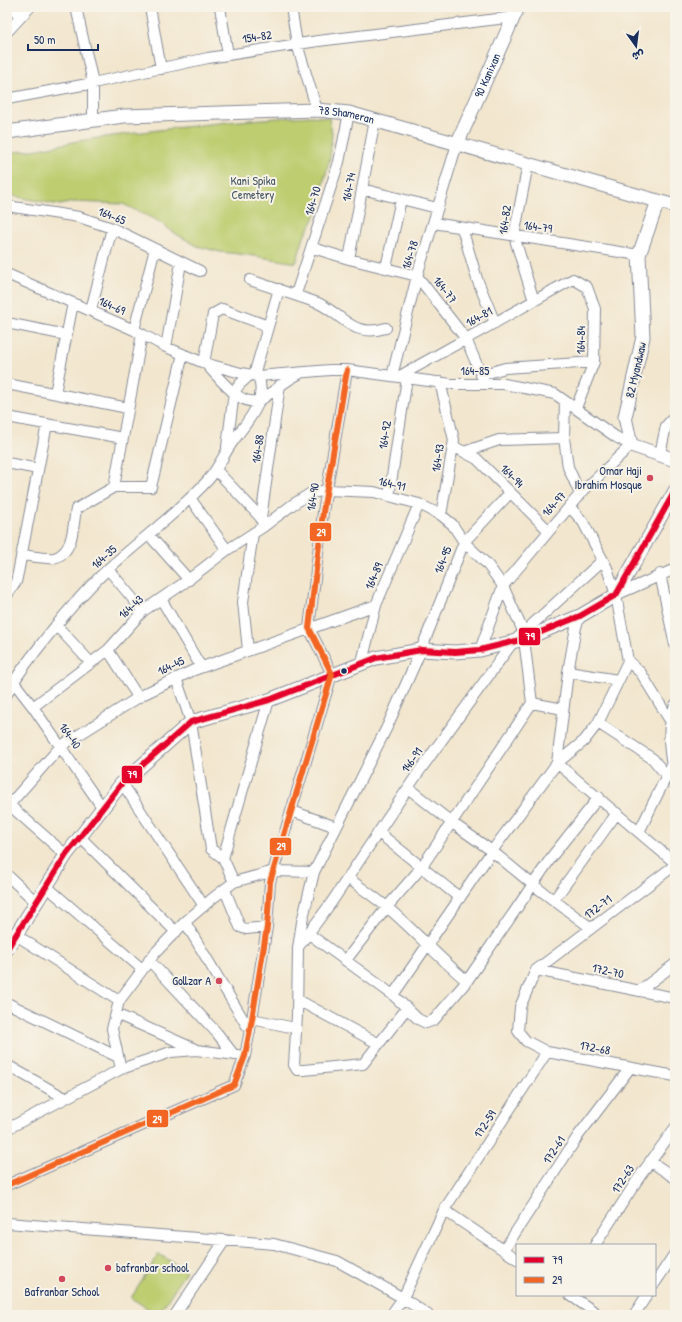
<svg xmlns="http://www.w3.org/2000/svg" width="682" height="1322" font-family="'Patrick Hand','Playpen Sans Arabic',sans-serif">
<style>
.green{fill:#bdcd6f;stroke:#6c7e66}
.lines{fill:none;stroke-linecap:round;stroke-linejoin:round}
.minor-casing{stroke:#868a96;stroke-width:12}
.tertiary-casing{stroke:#868a96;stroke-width:15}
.minor{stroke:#fff;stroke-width:10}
.tertiary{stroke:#fff;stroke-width:13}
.bus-1-casing{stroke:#f7f3e8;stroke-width:9}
.bus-2-casing{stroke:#f7f3e8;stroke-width:9}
.bus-1{stroke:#e4002b;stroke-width:6}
.bus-2{stroke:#f26522;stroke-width:6}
.poi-dot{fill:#d1495b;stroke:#f7f3e8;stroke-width:1.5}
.bus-dot{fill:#1b2f5e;stroke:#f7f3e8;stroke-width:1.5}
.labels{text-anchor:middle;stroke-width:4;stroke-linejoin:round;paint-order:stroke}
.street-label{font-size:12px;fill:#1b2f5e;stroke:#f7f3e8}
.park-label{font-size:12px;fill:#445662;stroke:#f7f3e8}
.poi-label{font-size:12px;fill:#1b2f5e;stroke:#f7f3e8;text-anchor:end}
.line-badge{stroke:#f7f3e8;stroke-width:1.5}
.badge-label{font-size:11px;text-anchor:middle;font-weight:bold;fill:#fff}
</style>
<rect width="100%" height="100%" fill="#f7f3e8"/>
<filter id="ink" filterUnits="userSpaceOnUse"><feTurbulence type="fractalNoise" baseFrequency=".025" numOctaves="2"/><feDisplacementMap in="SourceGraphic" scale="8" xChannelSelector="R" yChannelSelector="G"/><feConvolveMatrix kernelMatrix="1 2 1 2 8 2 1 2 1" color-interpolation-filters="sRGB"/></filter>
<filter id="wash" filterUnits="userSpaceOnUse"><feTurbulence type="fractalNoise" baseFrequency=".012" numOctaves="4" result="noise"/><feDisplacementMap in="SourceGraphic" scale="16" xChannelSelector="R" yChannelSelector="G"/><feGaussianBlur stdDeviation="0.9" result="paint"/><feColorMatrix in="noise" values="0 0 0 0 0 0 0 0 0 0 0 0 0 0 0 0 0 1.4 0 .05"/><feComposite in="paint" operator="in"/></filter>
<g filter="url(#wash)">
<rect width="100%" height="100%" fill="#f2e6ce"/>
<path class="green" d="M312,116L329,118L332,133L330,158L314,219L304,237L296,263L248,255L220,252L197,246L176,234L158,221L123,204L74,202L60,205L7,195V152C36,152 62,143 91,139C164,129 238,119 312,116Z
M159,1254L186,1271L158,1315L131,1298Z"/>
</g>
<g filter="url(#ink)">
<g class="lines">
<defs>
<path id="minor" d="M12,7L20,17
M76,7L93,83V121
M150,7L161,69
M220,7L228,55
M291,7L297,44L317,110
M7,32L30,7
M7,99L93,83L208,58L318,41L514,17
M528,164L514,236L534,301
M362,189L437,208
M7,206L79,217L112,228L200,271
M433,223L639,255
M462,228L477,279L495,323
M313,248L349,259L417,276L466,339L485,384
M349,259L375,120
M386,268L401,199
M7,274L134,330L166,347L204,363L241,373L258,376L330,370H347L451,384H504L555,394L616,437L631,445L580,494L503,586L480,650
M250,280L318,303C345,316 352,338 386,328
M296,294L339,162L349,113
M91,310L112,228
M7,323L66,335
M134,330L155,249
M166,347L181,263
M204,363L213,314L222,309L268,326
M206,364C219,377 244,414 265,397C277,389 286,380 299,374
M254,375L279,289
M481,375L505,368L594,362
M392,376L417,276L457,144
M398,377L573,279L587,287L595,309L594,362L576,408
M440,382L454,440L441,515
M7,384L128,408
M55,393L73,303
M565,401L564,438L568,467L580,494
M7,417L123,438
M453,446L477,459L548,530
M227,447L234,392L240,384L250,375
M464,452L499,440L564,438
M660,454L666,426L675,416
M7,463L38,469
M216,470L261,518L262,522
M114,487L142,334
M389,496L407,378
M190,498L227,550
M570,507L583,522L607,568L616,595L628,661L641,673L669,719
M261,518L280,385
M149,535L189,580
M22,555C31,556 45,559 54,558C74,553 73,525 76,509L114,487H151L183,354
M108,569L143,611
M660,574L675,645
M7,595L16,582L18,573L47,424
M616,595L675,569
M161,599L201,667
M56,625L91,663
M108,650L138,697
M248,650L243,602L253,533
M362,662L376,605L419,504
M568,672L618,680
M176,678L191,722L211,849L223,858
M13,681L33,707L102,807
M7,694C15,678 25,665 36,651C58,622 81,594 108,569C141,539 178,513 208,480C219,468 224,453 234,440C248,420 268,401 258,376
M532,703L563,709
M675,705C665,731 670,757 675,784
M33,707L108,650L143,611L184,583L227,550L263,527L292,505L311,493L327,490L374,492L419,504L441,515L452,524L464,542L487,564L503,586L523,631
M598,723L653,759L666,775
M557,763L675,863
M557,763L568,672L576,627L580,616
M122,783L204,906
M408,788L451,822L492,851L532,884L591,928
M7,803L66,855
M9,805L61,746L144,694L194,670L376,605
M292,811L336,827
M639,832L670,769
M379,833L460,898
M79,836L176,932
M675,865L536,970L520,1007L518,1031L526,1041L547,1052L675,1076
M7,875L36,902
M348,878C361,888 375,897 388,908C415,931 439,958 467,981
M234,882L223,858L269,700
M46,886L142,969
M225,890L240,927L246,929L267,927
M554,900L617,813
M185,922L250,1031
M309,934L393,995L418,1019L426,1023L434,1020L467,981L553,855L599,797
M16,935L119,1001
M299,946L331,903L418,773L513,642L603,560
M149,960L217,1033L234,1055
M346,960L387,907L421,868L532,703L524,639
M536,970L675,998
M639,991L675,964
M393,995L492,851L557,763L584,741L598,723L628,661
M298,1000L379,1044
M7,1003L118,1057
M407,1008L363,1064L304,1070H297L294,1065L297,1015L298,948L302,922L314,872L387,727L421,650L464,542L510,493
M116,1014L195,1049
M252,1019L295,1028
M7,1065L65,1098
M121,1069L112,1029L119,1001L155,953L185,922L213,898L234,882L274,871L314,872
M7,1129L121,1069L171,1052L196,1050L245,1056
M650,1161L675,1178
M7,1185L234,1085L245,1056L252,1019L267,927L270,882L332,674L309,628L323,512L347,370
M444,1210L517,1259
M7,1223L274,1244L337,1261L403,1298L428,1315
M595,1245L640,1176L675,1128
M504,1250L578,1136L630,1068
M655,1283L675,1253
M570,1295L599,1315
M175,1315L225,1240
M391,1315L403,1298L444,1210L547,1052
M634,1315L647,1295"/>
<g id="tertiary">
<path id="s1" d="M7,132L124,116L317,110L349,113L675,206"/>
<path id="s2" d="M457,144L518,7"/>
<path d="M658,201L639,255L643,337L625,417L631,445L675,460"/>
<path d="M7,949L66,855L122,783L191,722L269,700L376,658L421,650L455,652L480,650L524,639L580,616L616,595L675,491"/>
</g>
</defs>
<use href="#minor" class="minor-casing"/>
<use href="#tertiary" class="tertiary-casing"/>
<use href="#minor" class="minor"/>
<use href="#tertiary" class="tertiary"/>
<defs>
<path id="bus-1" d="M7,949L66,855L122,783L191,722L269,700L376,658L421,650L455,652L480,650L524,639L580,616L616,595L675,491"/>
<path id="bus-2" d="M7,1185L234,1085L245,1056L252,1019L267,927L270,882L332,674L309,628L323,512L347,370"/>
</defs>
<use href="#bus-1" class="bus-1-casing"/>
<use href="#bus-2" class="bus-2-casing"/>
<use href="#bus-1" class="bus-1"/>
<use href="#bus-2" class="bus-2"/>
</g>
</g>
<g class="poi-dot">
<circle cx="650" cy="478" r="4"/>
<circle cx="219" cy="981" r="4"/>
<circle cx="108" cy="1268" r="4"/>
<circle cx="62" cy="1279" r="4"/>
</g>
<circle class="bus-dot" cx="344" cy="671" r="3.5"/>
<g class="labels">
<g class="street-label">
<text transform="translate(257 37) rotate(-9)" y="4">154-82</text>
<text dy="4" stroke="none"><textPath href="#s2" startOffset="75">90 Kanixan</textPath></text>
<text dy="4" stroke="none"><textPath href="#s1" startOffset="341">78 Shameran</textPath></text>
<text transform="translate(349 187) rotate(-79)" y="4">164-74</text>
<text transform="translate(313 201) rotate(-73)" y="4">164-70</text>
<text transform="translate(112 216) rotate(22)" y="4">164-65</text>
<text transform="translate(505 220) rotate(-82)" y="4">164-82</text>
<text transform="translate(538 227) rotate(8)" y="4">164-79</text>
<text transform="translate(410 255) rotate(-73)" y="4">164-78</text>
<text transform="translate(445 290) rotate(52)" y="4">164-77</text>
<text transform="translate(112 306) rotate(24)" y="4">164-69</text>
<text transform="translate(479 317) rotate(-29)" y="4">164-81</text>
<text transform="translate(581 340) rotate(-89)" y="4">164-84</text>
<text transform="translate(636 370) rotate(-77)" y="4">82 Myandwaw</text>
<text x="475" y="375">164-85</text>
<text transform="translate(385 435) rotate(-81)" y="4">164-92</text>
<text transform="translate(258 449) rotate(-82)" y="4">164-88</text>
<text transform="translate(438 458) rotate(-81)" y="4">164-93</text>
<text transform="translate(512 476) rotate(45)" y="4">164-94</text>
<text transform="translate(392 484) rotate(13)" y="4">164-91</text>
<text transform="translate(313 497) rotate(-81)" y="4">164-90</text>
<text transform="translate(554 504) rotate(-48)" y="4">164-97</text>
<text transform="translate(104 557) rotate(-42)" y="4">164-35</text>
<text transform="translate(443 560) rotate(-68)" y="4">164-95</text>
<text transform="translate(374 576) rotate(-67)" y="4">164-89</text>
<text transform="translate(131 607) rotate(-43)" y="4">164-43</text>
<text transform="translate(171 666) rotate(-26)" y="4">164-45</text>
<text transform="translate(70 736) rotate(55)" y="4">164-40</text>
<text transform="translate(412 760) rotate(-55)" y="4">146-91</text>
<text transform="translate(598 907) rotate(-37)" y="4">172-71</text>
<text transform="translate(608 971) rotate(12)" y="4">172-70</text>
<text transform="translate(595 1048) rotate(11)" y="4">172-68</text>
<text transform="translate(485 1124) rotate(-57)" y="4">172-59</text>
<text transform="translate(554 1150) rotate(-57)" y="4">172-61</text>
<text transform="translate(623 1179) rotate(-57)" y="4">172-63</text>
</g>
<g class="park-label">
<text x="253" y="185">Kani Spika<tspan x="253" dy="14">Cemetery</tspan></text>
</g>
<g class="poi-label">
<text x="642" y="475">Omar Haji<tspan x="642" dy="14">Ibrahim Mosque</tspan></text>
<text x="211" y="985">Gollzar A</text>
<text x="116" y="1272" text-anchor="start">bafranbar school</text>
<text x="62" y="1296" text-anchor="middle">Bafranbar School</text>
</g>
</g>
<g class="line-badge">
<rect x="309" y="522" width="23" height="20" rx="4" fill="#f26522"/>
<rect x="518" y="627" width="23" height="19" rx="4" fill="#e4002b"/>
<rect x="121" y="765" width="22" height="19" rx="4" fill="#e4002b"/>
<rect x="269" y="837" width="23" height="19" rx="4" fill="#f26522"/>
<rect x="146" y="1109" width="23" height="19" rx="4" fill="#f26522"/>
</g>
<g class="badge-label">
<text x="321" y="536">29</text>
<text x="530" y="640">79</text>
<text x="132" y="778">79</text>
<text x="281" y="850">29</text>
<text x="157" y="1123">29</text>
</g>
<rect width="682" height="1322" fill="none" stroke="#f7f3e8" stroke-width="24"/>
<rect x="516" y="1244" width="140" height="52" fill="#f7f3e8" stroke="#9fa5b1"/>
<rect x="524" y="1257" width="20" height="6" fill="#e4002b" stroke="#9fa5b1"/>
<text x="552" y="1264" font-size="12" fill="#1b2f5e">79</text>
<rect x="524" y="1277" width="20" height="6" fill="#f26522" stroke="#9fa5b1"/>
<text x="552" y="1284" font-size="12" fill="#1b2f5e">29</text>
<g transform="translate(636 46) rotate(166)" stroke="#f7f3e8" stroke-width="3" paint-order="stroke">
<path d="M0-3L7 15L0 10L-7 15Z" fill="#1b2f5e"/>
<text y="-6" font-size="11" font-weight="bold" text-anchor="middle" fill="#1b2f5e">ش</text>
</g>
<path d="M28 44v6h70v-6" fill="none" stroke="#1b2f5e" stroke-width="2"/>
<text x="34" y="44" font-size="12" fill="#1b2f5e" stroke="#f7f3e8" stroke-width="3" paint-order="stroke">50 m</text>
</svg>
